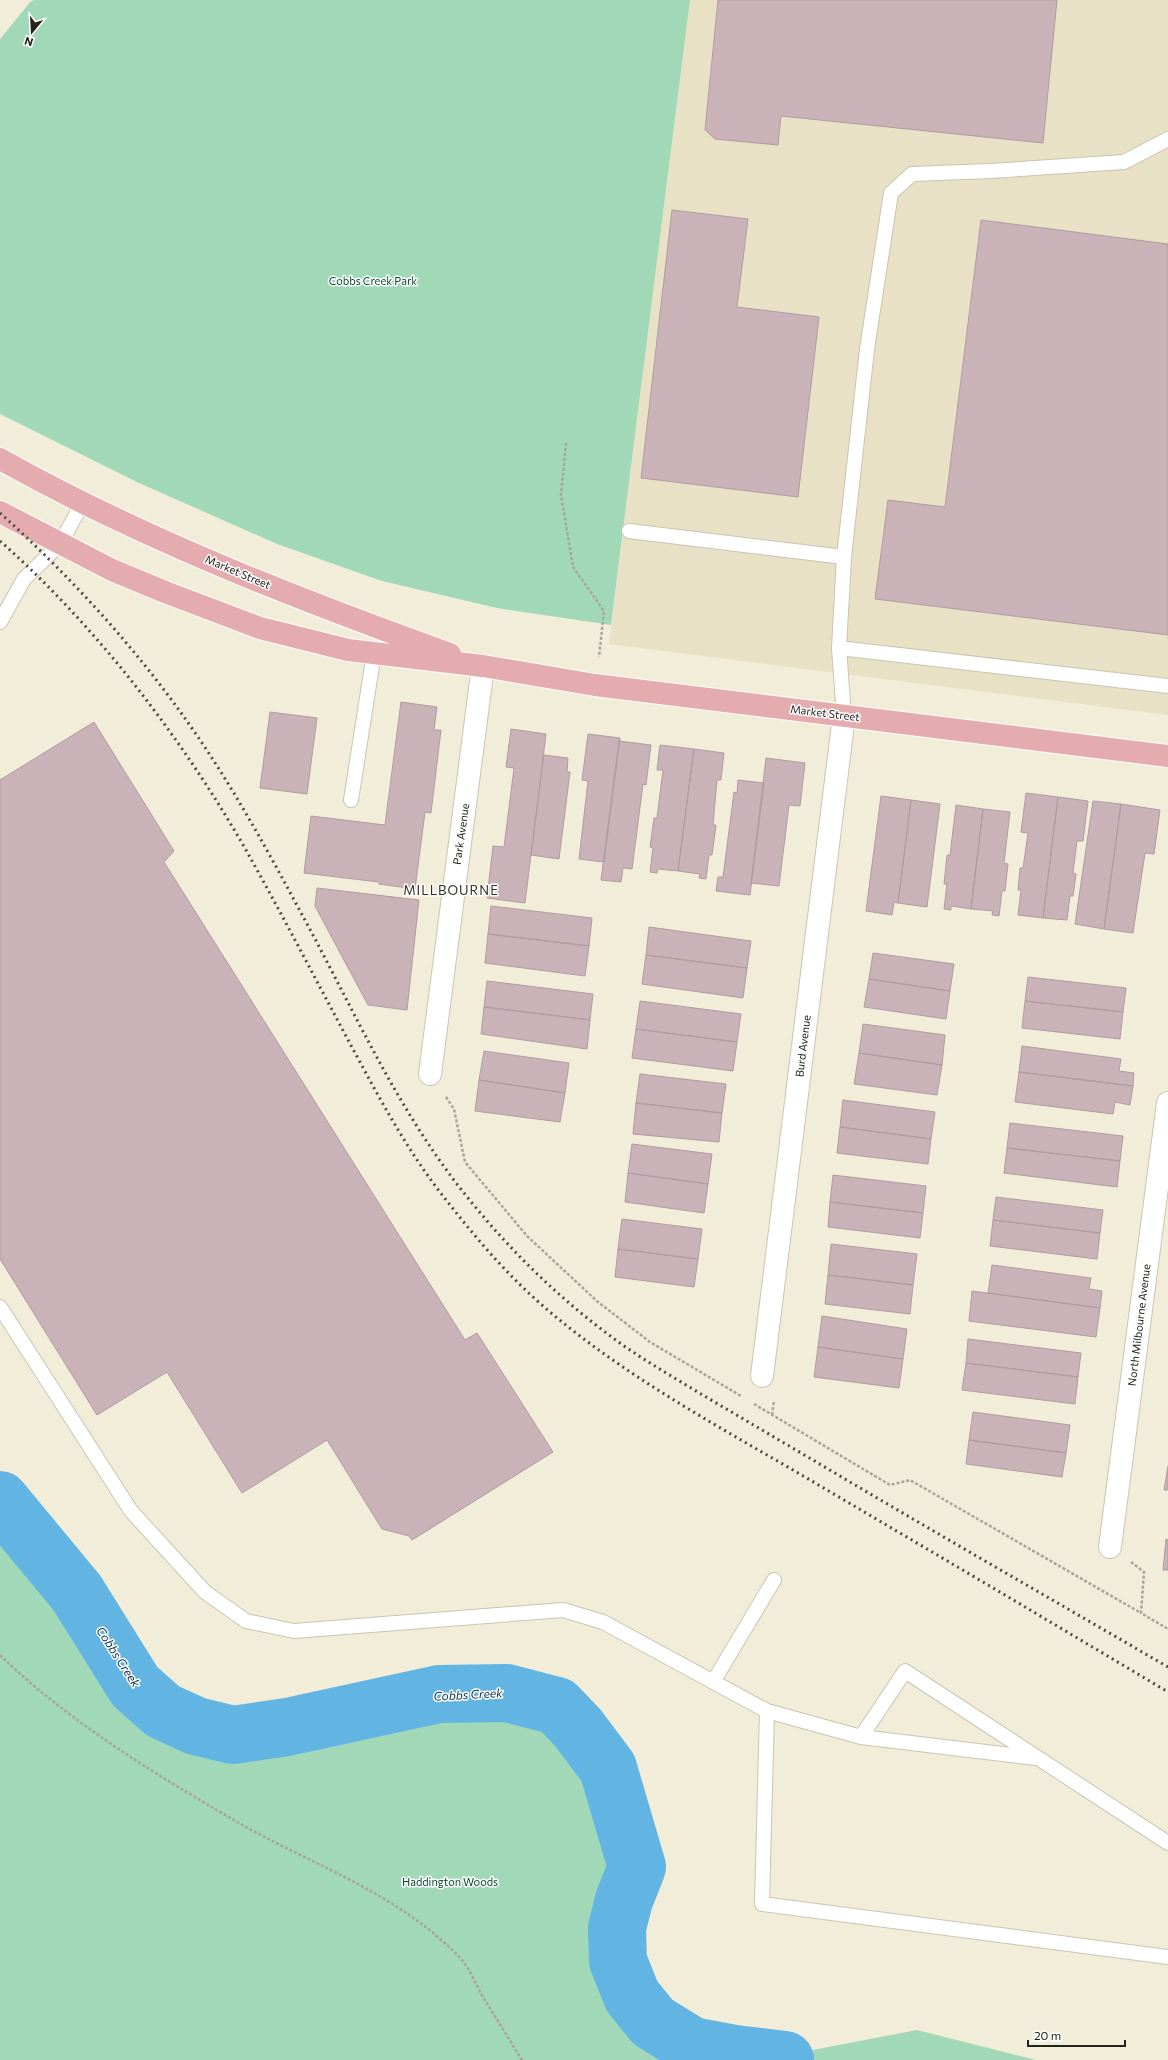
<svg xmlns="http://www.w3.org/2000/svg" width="1168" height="2060" font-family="Commissioner,sans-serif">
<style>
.built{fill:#e8e1c6}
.green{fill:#a1d8b7}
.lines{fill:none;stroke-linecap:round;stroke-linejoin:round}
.river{stroke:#62b5e3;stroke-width:58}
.building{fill:#c9b3b9;stroke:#b09ba1}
.service-casing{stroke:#cac5b2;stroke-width:16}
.minor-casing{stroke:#cac5b2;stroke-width:24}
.primary-casing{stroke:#fff;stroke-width:24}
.path{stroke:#a9a596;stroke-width:2.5;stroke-dasharray:3 2;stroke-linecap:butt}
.service{stroke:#fff;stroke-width:14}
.minor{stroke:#fff;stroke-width:22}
.primary{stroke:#e5acb0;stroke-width:22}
.rail{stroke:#4a483e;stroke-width:3;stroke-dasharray:2 4;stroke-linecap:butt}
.labels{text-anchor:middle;stroke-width:3;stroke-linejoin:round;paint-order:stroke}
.park-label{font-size:11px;fill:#084b2e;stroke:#fff}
.street-label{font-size:11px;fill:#24221b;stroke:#fff}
.water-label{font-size:12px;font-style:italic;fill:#0a3043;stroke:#fff}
.quarter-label{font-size:13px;letter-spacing:1px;fill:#332f20;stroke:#fff}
</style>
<rect width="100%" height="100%" fill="#f2edd9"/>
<path class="built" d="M690,0H1168V715L609,644Z"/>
<path class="green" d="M35,0H690L611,625L497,608L382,581L277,544L139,483L0,414V39L31,1Z
M0,1500L45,1554L135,1686L196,1726L287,1727L507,1693L557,1706L598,1754L631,1865L628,1991L731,2060H0Z
M917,2030L1036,2060H761Z"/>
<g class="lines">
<path class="river" d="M0,1500L77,1593L135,1686L163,1711L196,1726L233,1735L287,1727L439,1694L507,1693L557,1706L578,1728L608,1768L637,1867L624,1900L617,1928L618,1961L632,1996L653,2022L692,2046L735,2054L785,2060"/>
</g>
<path class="building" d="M718,0H1057L1043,143L781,116L778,145L715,139L705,130Z
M672,210L748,219L737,307L819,317L798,497L641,478Z
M981,220L1168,244V635L875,599L888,500L945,507Z
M401,702L437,707L434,730H441L431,813L425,812L415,889L379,884V882L304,873L311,816L385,825Z
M270,712L317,718L307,794L260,788Z
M94,722L174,851L164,862L465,1340L477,1333L553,1452L412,1540L409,1536L382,1529L327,1440L242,1493L167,1372L97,1415L0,1259V780Z
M511,729L546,734L525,903L487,898L493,846L504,847L514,768L506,767Z
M588,734L620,738L604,862L579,859L588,781L582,780Z
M619,741L651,745L646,785L643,784L632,869L623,868L621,882L601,880Z
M660,745L694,749L678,871L658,869L657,873L650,872L653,848L650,847L654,818H657L663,770H657Z
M694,749L724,753L721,780H717L713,825H716L712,855H709L706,879L699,878L700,874L678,871Z
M544,755L568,758L567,772H570L559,859L531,855Z
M766,758L805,763L800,806L789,805L779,886L751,883Z
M738,780L764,783L750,895L716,891L718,877H723L734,792L737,793Z
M1026,793L1058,797L1043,918L1018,915L1021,890H1018L1020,868H1023L1028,833L1021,832Z
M881,796L911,800L898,903L894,902L892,915L866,911Z
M1058,797L1088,801L1083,841H1077L1073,873L1076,874L1073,896H1070L1067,920L1043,918Z
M911,800L940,804L927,907L898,903Z
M1093,801L1121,804L1104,929L1075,924Z
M1121,804L1160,810L1154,854L1145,853L1133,933L1104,929Z
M956,805L983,809L971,909L951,906V910L944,909L947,884H944L947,855H950Z
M983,809L1010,812L1004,863L1008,864L1005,891H1002L999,916L992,915L993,911L971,909Z
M317,888L419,900L407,1010L368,1005L315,906Z
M491,906L592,918L589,946L488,934Z
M649,927L751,941L747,968L646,955Z
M488,934L589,946L585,976L485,963Z
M873,953L954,964L950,991L869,979Z
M646,955L747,968L743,998L642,984Z
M1028,977L1126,988L1123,1012L1025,1001Z
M869,979L950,991L946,1019L864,1007Z
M487,981L593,994L590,1020L484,1007Z
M640,1001L741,1014L737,1042L636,1029Z
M1025,1001L1123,1012L1120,1039L1022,1028Z
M484,1007L590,1020L587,1049L481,1034Z
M863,1024L945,1035L942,1065L859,1053Z
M636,1029L737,1042L733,1071L632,1058Z
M1022,1046L1121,1059L1119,1071L1134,1073L1133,1086L1019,1072Z
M484,1051L569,1063L565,1093L479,1080Z
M859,1053L942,1065L937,1095L854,1084Z
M1019,1072L1133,1086L1130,1105L1115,1102L1113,1114L1015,1102Z
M640,1074L726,1084L722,1113L636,1103Z
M479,1080L565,1093L560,1122L475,1111Z
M843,1100L935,1112L931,1139L840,1127Z
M636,1103L722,1113L719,1142L633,1134Z
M1010,1123L1123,1136L1120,1161L1007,1148Z
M840,1127L931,1139L928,1164L837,1153Z
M632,1144L712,1154L708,1184L628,1173Z
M1007,1148L1120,1161L1117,1187L1004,1173Z
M628,1173L708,1184L704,1213L625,1202Z
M833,1175L926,1186L923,1213L830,1202Z
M996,1197L1103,1210L1100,1233L993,1220Z
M830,1202L923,1213L920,1238L828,1227Z
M622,1219L702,1229L698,1259L618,1249Z
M993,1220L1100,1233L1097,1259L990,1246Z
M831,1244L917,1254L913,1285L828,1275Z
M618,1249L698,1259L694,1287L615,1277Z
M992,1265L1091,1278L1089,1289L1102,1291L1100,1308L988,1293Z
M828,1275L913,1285L910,1314L825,1304Z
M972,1291L1100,1308L1096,1337L969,1321Z
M822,1316L907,1329L903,1359L818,1347Z
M968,1339L1081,1353L1078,1377L966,1363Z
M818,1347L903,1359L899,1388L814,1377Z
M966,1363L1078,1377L1075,1404L962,1390Z
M973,1412L1070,1425L1066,1453L969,1440Z
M969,1440L1066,1453L1062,1477L966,1464Z
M1168,1466V1490H1164Z
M1166,1539L1168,1540V1570H1163Z"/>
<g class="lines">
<defs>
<path id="service" d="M629,531L844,557L839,648L844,716
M844,557L867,349L891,193L912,174L991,171L1124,162L1168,139
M0,622L24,579L60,544L83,502
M839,648L1168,686
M351,800L374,653
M0,1307L131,1511L205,1592L246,1621L294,1631L563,1610L603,1622L767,1711L861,1737L905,1671L1168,1843
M713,1682L774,1580
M767,1711L762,1904L1168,1957
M861,1737L1036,1758"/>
<path id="minor" d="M430,1074L483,666
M762,1376L844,716
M1110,1547L1168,1103"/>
<path id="primary" d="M0,459C143,539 297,599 450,654
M0,512L112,570L165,592L260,628L348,650L483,666L595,685L1168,756"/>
</defs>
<use href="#service" class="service-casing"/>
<use href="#minor" class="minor-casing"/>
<use href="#primary" class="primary-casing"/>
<path class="path" d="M566,443L561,495L573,567L604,611L599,657
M446,1097L454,1109L465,1162L527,1236L598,1302L650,1342L741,1396
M754,1404L890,1485L910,1480L1141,1613
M772,1415L774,1401
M1131,1562L1144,1572L1141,1613L1168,1629
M0,1655C67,1721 164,1780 246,1827C320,1868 402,1896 461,1959C470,1969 476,1985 483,1997C496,2018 509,2039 522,2060"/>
<use href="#service" class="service"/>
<use href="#minor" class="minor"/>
<use href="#primary" class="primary"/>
<path class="rail" d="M0,513C79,584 152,666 210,755C242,804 271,857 299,909C351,1004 396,1108 464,1193C506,1246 554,1294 609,1335C638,1357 670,1375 701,1394C740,1417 779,1440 818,1463C934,1532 1051,1599 1168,1667
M0,541C97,627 182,738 246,850C283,916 318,984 354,1051C382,1103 410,1155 447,1201C478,1241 512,1280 550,1312C634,1383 733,1434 827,1490C941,1557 1054,1624 1168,1692"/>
</g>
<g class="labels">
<g class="park-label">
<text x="373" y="285">Cobbs Creek Park</text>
<text x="450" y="1886">Haddington Woods</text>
</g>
<g class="street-label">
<text transform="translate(238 572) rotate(23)" y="4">Market Street</text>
<text transform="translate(825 713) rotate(7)" y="4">Market Street</text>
<text transform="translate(461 834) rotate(-82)" y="4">Park Avenue</text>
<text transform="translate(803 1046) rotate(-83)" y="4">Burd Avenue</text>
<text transform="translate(1139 1325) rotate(-83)" y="4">North Milbourne Avenue</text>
</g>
<g class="water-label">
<text transform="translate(118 1657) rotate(57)" y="4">Cobbs Creek</text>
<text transform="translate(468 1695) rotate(-3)" y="4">Cobbs Creek</text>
</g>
<g class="quarter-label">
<text x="451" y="895">MILLBOURNE</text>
</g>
</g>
<g transform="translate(32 32) rotate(198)" stroke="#ffffff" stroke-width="3" paint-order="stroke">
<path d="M0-3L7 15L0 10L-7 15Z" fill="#24221b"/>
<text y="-6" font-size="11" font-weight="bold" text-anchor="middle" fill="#24221b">N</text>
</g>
<path d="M1028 2040v6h97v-6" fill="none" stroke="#24221b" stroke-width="2"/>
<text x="1034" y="2040" font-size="12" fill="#24221b" stroke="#ffffff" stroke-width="3" paint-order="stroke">20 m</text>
</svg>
